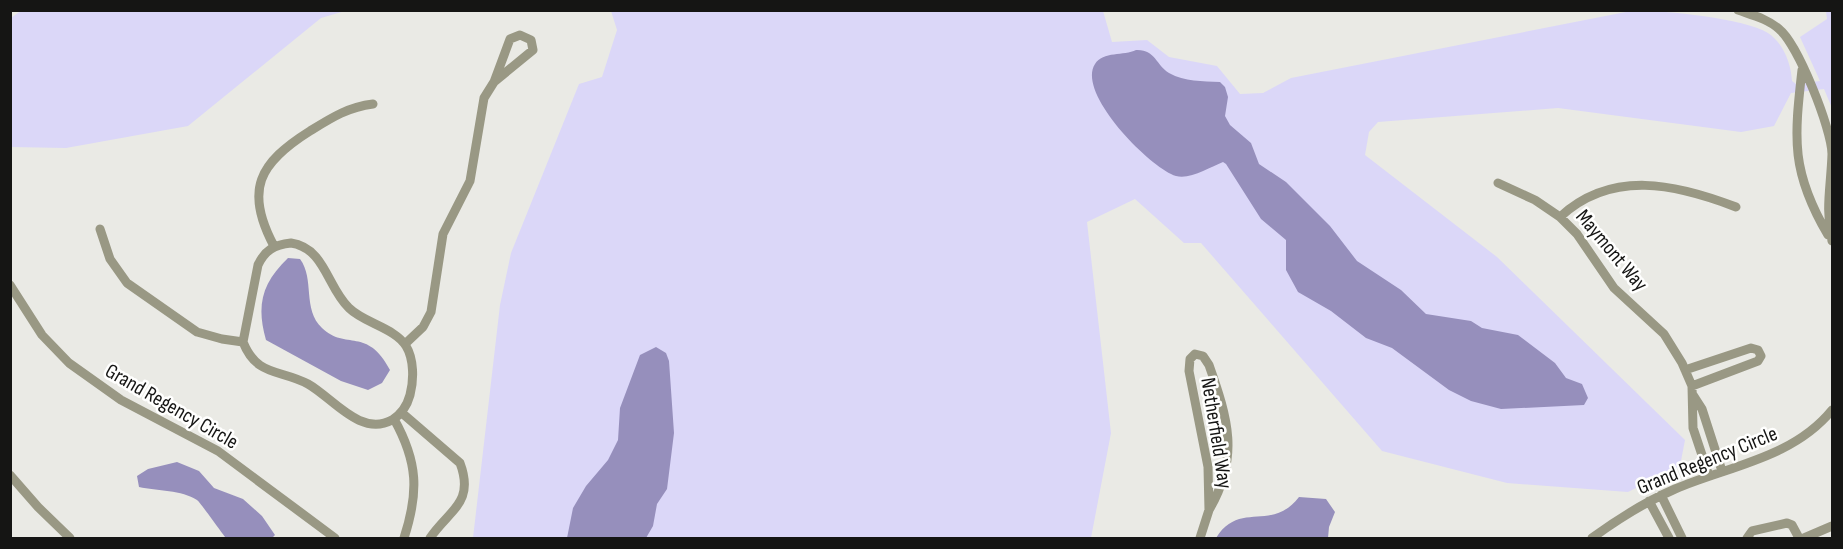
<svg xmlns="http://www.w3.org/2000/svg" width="1843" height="549" font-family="'Sofia Sans Condensed',sans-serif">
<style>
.green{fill:#dbd7f8}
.water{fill:#968fbc}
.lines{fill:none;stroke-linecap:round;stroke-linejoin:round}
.minor{stroke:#999884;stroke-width:9}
.labels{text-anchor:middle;stroke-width:5;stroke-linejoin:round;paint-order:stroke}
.street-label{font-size:21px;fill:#151514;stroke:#fffffe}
</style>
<rect width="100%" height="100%" fill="#eaeae5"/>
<path class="green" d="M22,10H345V11L321,18L188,126L66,148L11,147V18Z
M1636,10C1666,11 1744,18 1768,33C1784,44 1791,64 1792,81L1796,84L1820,81L1800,37L1827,19L1826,11H1832V108L1824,89L1791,93L1774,126L1741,132L1558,108L1378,122L1369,132L1365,155L1497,257L1685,440L1680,466L1628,492L1507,483L1382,451L1201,243H1184L1135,199L1087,222L1111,433L1091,538H473L500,305L511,253L579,84L602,77L617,30L611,11H1103L1112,42L1147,40L1169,57L1217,66L1240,94L1263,93L1291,78Z"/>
<path class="water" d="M1136,50C1155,49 1156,65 1169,73C1185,82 1202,81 1220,82L1225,87L1228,97L1225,116L1230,125L1251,143L1259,164L1286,182L1330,226L1357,261L1401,290L1426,314L1471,321L1482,328L1518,335L1555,363L1566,378L1582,384L1588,398L1584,405L1501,409L1471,401L1449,390L1392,348L1366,338L1331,311L1298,292L1286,270V240L1261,219L1226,164L1223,162C1210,167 1190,180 1176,176C1150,168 1076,93 1095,64C1103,51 1124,56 1136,50Z
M288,258L300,259C315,279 302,309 322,328C346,351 367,326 390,370L382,383L368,390L341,381L266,340C256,305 262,283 288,258Z
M656,347L666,353L669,361L674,433L667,489L657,504L653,526L646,538H567L573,508L586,486L608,460L618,440L620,408L640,355Z
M177,462L199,471L214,488L243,499L262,516L275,535L272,538H226C221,532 200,502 197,500C182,490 157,491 139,487L137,476L148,469Z
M1299,497L1326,499L1335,512L1329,527L1328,538H1216C1240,500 1271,533 1299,497Z"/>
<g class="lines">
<path class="minor" d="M1738,10C1752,15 1768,19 1779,29C1798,44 1832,130 1832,154C1831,186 1825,208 1832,241
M1802,70C1794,140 1791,172 1828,235
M1498,183L1535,200L1560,217L1577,234L1614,288L1664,334L1682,363L1692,386L1693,428L1709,476
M1560,217C1612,169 1676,184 1736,207
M100,229L110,259L127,283L197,332L222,339L243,342
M291,243C325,248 327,287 349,308C364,323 395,328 406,346C414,359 414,380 410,395C407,406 402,414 392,420C360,437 333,398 308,384C280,369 257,377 243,342L258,265C265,250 274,245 291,243Z
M274,246C244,190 259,163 310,131C331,118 348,107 373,104
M10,285L42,335L69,363L121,400L218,451L335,538
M405,344L423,327L431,312L443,234L470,181L484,98L494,82L510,39L520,35L531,40L533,50L494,82
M1195,354L1203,356L1209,365C1228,419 1240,457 1209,510L1208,467L1189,371L1190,359Z
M1685,370L1751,348L1758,350L1761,356L1758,361L1692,386
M1693,395L1702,409L1722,471
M402,413L460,463C475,503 449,510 430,538
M394,419C418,462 419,492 404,538
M10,475L38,507L70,538
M1661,495L1682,538
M1649,501L1669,538
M1200,538L1209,510
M1592,538C1618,519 1645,502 1675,489C1729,466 1793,458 1832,410
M1747,538L1752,531L1787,523L1792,525L1799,538
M1804,538L1832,526"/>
</g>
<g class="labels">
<g class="street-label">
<text transform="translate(1612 250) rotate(50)" y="7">Maymont Way</text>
<text transform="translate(172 406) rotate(30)" y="7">Grand Regency Circle</text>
<text transform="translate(1217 433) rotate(81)" y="7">Netherfield Way</text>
<text transform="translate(1707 460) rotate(-22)" y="7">Grand Regency Circle</text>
</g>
</g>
<rect width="1843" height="549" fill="none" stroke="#151514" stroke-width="24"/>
</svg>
